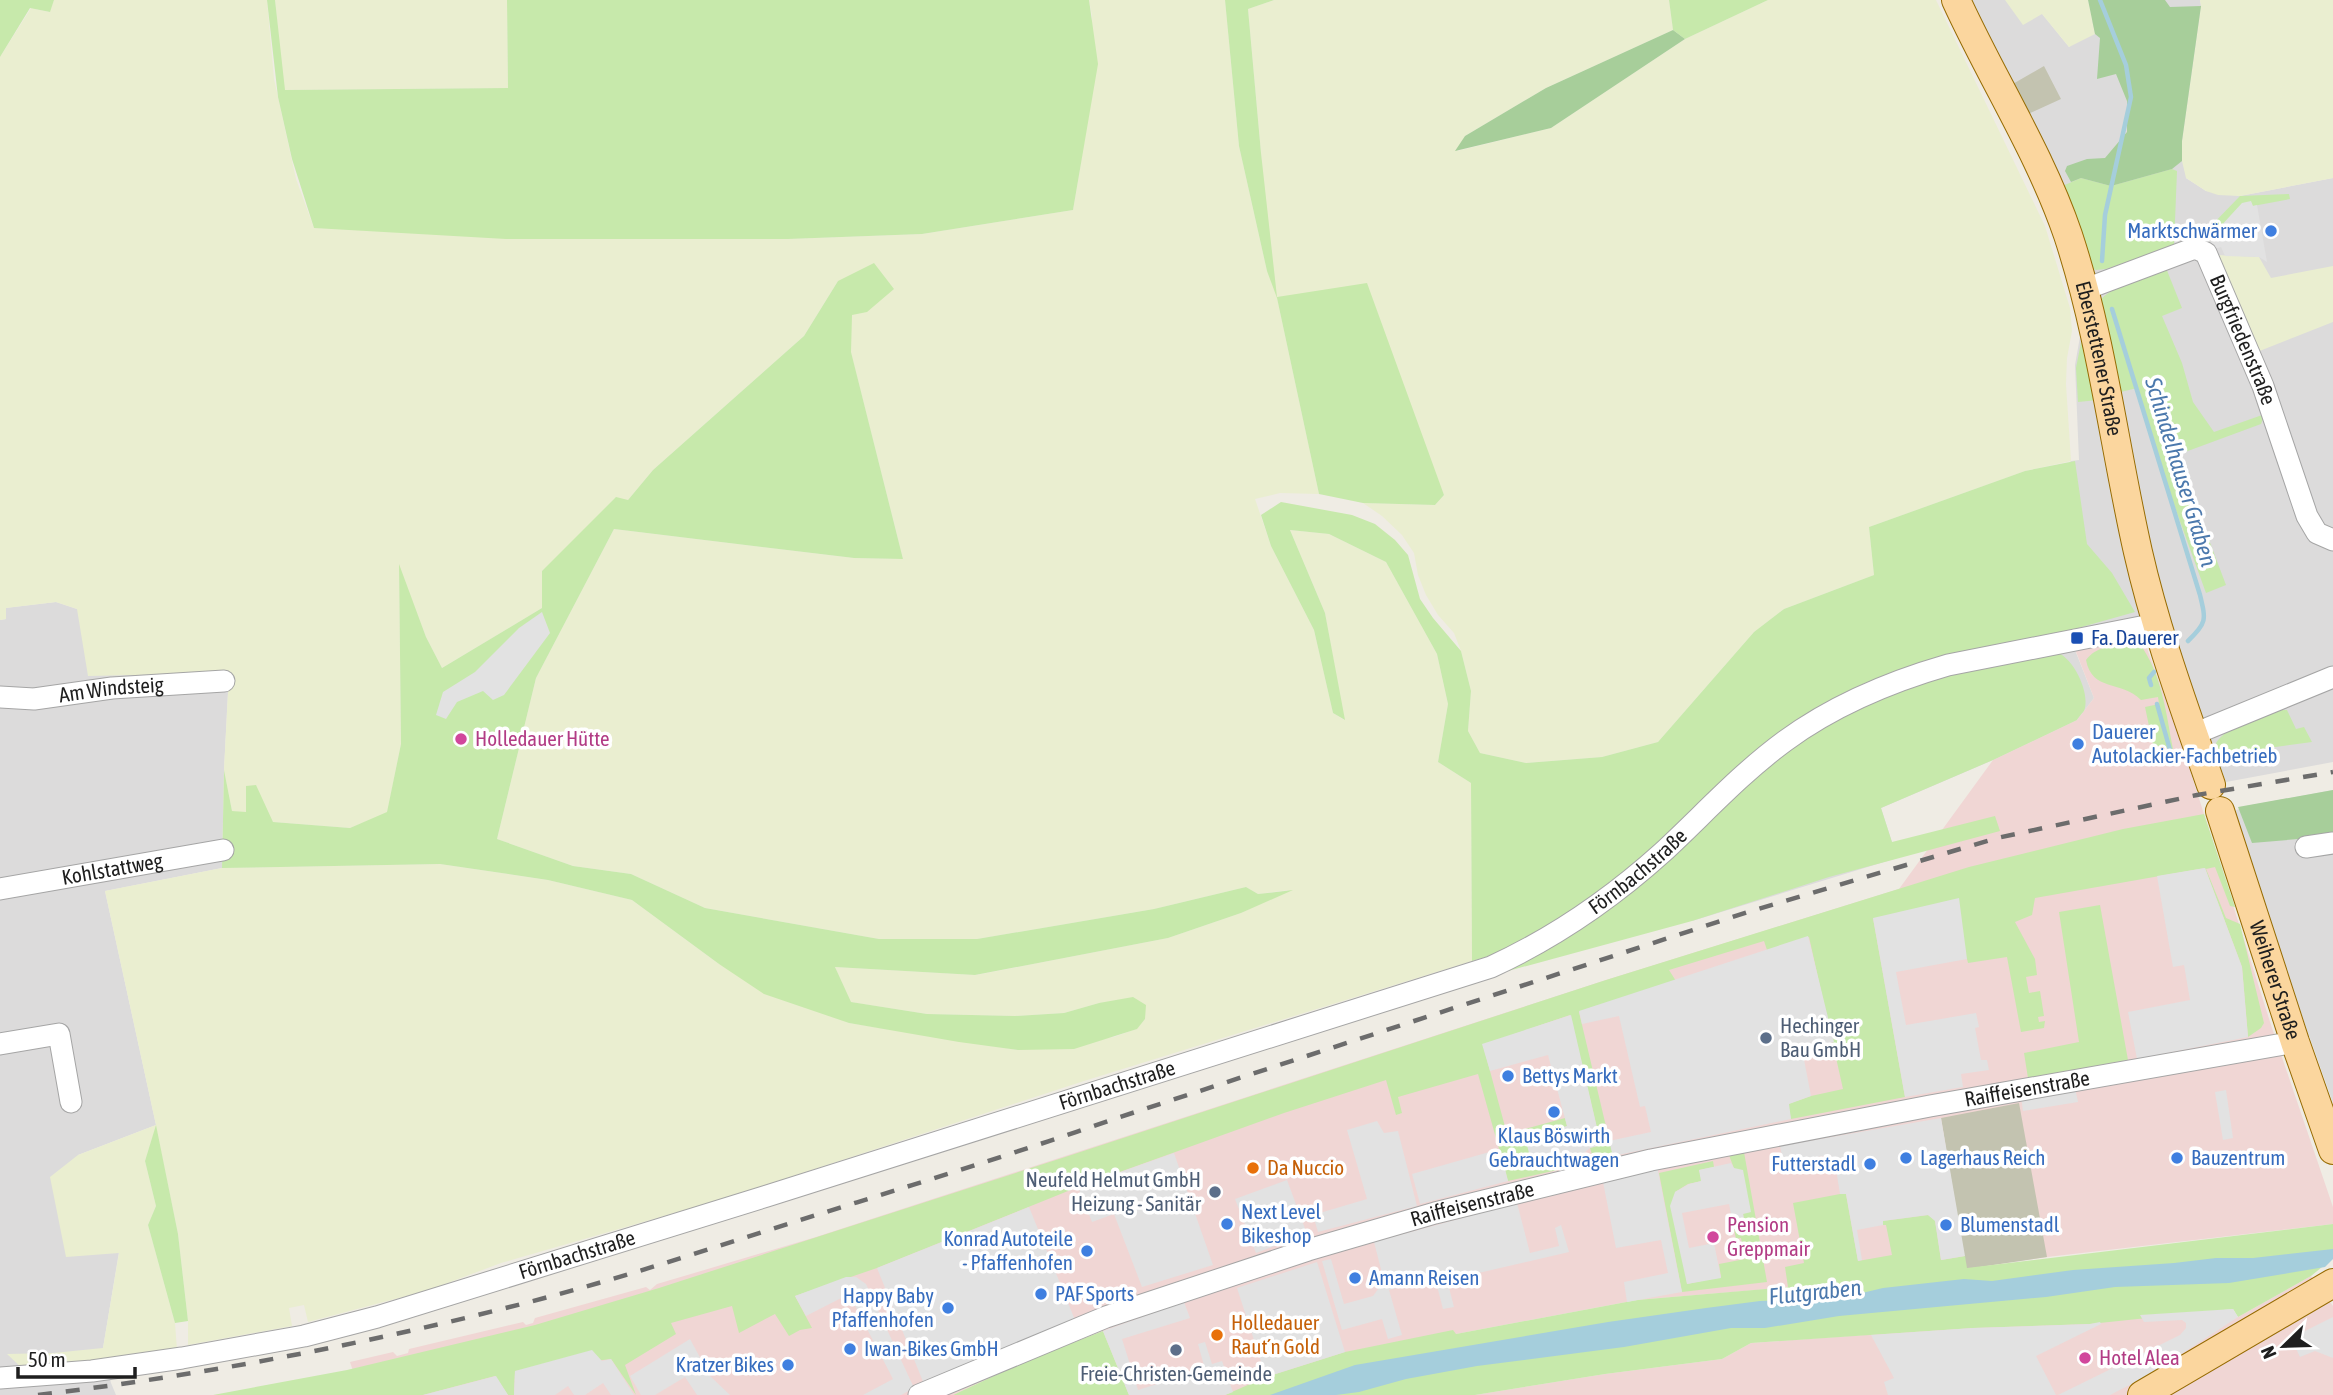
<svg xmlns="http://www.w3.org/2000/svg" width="2333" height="1395" font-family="'Asap Condensed',sans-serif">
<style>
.residential{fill:#dcdbdb}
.commercial{fill:#f0d6d4}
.construction{fill:#c3c3b0}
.farmland{fill:#eaeed0}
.grass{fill:#c7e9ab}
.forest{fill:#a7ce9a}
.parking{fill:#e2e2e2}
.water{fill:#a5cedc}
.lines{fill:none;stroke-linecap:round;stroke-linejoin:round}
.stream{stroke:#a5cedc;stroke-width:4.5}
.minor-casing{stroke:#a5a5a5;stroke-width:23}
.major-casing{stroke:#966b02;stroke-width:30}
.minor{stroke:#fff;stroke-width:21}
.major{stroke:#fbd69e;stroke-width:28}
.rail{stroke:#6c6c6c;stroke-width:4.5;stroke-dasharray:14 14;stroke-linecap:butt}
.shop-dot{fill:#3f7fe0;stroke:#fff;stroke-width:2.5}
.transit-dot{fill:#1a4fb4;stroke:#fff;stroke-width:2.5}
.hotel-dot{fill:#d1479c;stroke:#fff;stroke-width:2.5}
.service-dot{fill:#5c6f8a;stroke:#fff;stroke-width:2.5}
.food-dot{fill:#e8710a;stroke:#fff;stroke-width:2.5}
.labels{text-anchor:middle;stroke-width:7;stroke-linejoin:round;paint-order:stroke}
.shop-label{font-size:21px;fill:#366cbe;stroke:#fff;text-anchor:start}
.street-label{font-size:21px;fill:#1e1e1e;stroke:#fff}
.transit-label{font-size:21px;fill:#164399;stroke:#fff;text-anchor:start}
.hotel-label{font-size:21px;fill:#b23c85;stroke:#fff;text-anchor:start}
.service-label{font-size:21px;fill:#4e5e75;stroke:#fff;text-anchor:start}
.food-label{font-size:21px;fill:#c56008;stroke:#fff;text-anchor:start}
.water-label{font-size:23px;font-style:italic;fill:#4c79ad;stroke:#fff}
</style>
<rect width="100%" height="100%" fill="#efece4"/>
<path class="residential" d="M1965,0H2031L2069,47L2112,0H2200L2201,6L2186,178L2206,191L2240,196L2333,178V762L2226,782L2167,622L2071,640L2094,698L2084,711L2077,720L1993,760L1881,808L1897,858L1692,921L2071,461L2079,460L2075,365L2081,331L2099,321Z
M56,602L77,609L229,673L224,770L222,868L105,891L156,1125L78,1155L119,1252L103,1348L111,1383L116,1395H0V620L6,619L5,608Z
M2333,790V1103L2230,813L2246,806Z"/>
<path class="commercial" d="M2139,626L2183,748L2272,1028L2333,1207V1224L2047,1257L1898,1278L1637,1300L1456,1334L1225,1395H1129L1103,1331L1028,1360L953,1395H361L350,1362L393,1352L397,1356L408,1353L409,1349L523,1322L526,1325L533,1323L535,1318L646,1287L650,1290L657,1284L816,1237L1606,980L1899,889L1993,760L2077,720L2094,698L2071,639Z
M2311,1276L2333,1306V1395H1475L1605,1374L1722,1359L1751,1343L2196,1312L2238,1317Z"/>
<path class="construction" d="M2044,66L2061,99L2026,115L2011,85Z
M2019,1103L2047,1257L1966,1269L1941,1118Z"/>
<path class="farmland" d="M54,0H267L274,79L296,179L314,228L788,239L922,234L1073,210L1081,163L1092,16L1089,0H1225L1239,146L1267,271L1261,153L1248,9L1274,0H1669L1673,30L1546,88L1465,136L1457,151L1551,128L1685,39L1768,0H1936L2045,226L2070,308L2072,331L2067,358L2066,384L2071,461L2025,471L1869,527L1874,575L1784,609L1754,632L1658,742L1602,757L1526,763L1480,753L1468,731L1471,691L1461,651L1454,633L1438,615L1426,595L1418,575L1414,553L1402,535L1382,516L1363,503L1435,505L1444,495L1436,477L1277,298L1319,494L1280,493L1255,499L1271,546L1314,630L1333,713L1344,720L1325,613L1290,530L1329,534L1386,562L1437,654L1448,704L1438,762L1471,783L1472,961L1084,1081L723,1199L501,1263L429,1290L308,1322L304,1305L289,1308L292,1326L188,1345V1321L178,1234L156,1127L145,1161L156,1206L148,1225L175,1323L177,1350L113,1362L23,1369L7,1354L53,1353L103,1348L119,1253L66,1257L50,1177L78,1155L156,1125L105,891L222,868L440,864L548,880L632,900L719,964L849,1023L1018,1050L1114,1037L1136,1029L1145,1019L1099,1003L1064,1013L1015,1016L927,1014L850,1002L835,967L976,975L1168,938L1241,913L1289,890L1258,894L1246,887L1154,909L977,939H879L705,908L631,874L573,866L497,839L536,678L614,529L854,558L903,559L851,353V315L838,281L804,336L653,470L628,500L542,571V608L442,668L426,637L399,567L401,744L387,813L350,828L273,822L246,786V813L232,811L224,770L229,673L88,676L77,609L56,602L6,608V619L0,620V57L31,8L49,12Z
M275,0H507L508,88L284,90Z
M2005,0H2088L2095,34L2069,47L2042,14L2023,25Z
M2200,0H2333V178L2240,196L2218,195L2206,191L2186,178L2182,161V141L2201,6Z
M2217,255L2259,257L2271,278L2333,266V322L2257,352Z"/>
<path class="grass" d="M0,0H54L50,12L30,8L0,57Z
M267,0H275L285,90L508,88L507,0H1089L1098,64L1073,210L922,234L788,239H506L314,228L292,159L278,97Z
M1225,0H1274L1248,9L1261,153L1277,297L1367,283L1444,495L1435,505L1363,503L1319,494L1277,298L1267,271L1239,146Z
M1669,0H1768L1685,39L1673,30Z
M2172,169L2177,171L2174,246L2106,269L2096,270L2091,268L2060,187L2081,178L2111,186Z
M2289,194L2290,199L2253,206L2216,235L2209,237L2207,230L2240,196Z
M874,263L894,289L867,312L852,315L851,352L903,559L854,558L614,529L536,678L497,839L573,866L631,874L705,908L879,939H977L1154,909L1246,887L1258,894L1293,890L1241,913L1168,938L975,975L835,967L851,1002L927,1014L1015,1016L1064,1013L1099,1003L1133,997L1146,1005L1145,1019L1137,1029L1074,1049L1018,1050L959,1042L849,1023L764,994L719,964L632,900L548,880L440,864L222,868L224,770L232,811L246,812V786L256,785L273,822L350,828L387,812L401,744L399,564L426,637L442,668L542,608V571L616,497L628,500L653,470L804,336L838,281Z
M2166,268L2182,308L2162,316L2182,363L2193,402L2214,432L2265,414L2261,424L2177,455L2226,585L2206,593L2165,480L2137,388L2117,393L2099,302C2108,287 2149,275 2166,268Z
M2083,332L2098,400L2078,402L2076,368Z
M2075,461L2087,544L2112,573L2135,612L1847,693L1615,882L1552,924L1493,955L1472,961L1471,783L1438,762L1448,704L1437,654L1386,562L1329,534L1290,530L1325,613L1345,720L1333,713L1314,630L1271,546L1261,515L1281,502L1352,515L1375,524L1395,540L1408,555L1420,599L1433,618L1461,651L1471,691L1468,731L1480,753L1526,763L1602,757L1658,742L1754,632L1784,609L1874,575L1869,527L2025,471Z
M2125,644H2140C2162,675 2166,712 2173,749L2153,745L2145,707L2159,704L2158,697L2141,700C2121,680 2092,692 2086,660C2096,647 2110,646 2125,644Z
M2056,652C2073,657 2091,693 2084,711C2084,711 2077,719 2077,720L1993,760L1881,808L1892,842L1995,816L2000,831L1829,877L1692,921L1508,971L1519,960L1751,775L1846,713L1938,675Z
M2268,710H2287L2296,729L2304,727L2312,742L2240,752L2218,751L2216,743C2227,727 2251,719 2268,710Z
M2204,814L2235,907L2230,906L2215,867L2206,869L2226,918L2240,924L2264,1023L2261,1028L2248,1037L2242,967L2205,868L2035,898L2032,915L2015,922L2035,959L2037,975L2026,977L2029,993L2040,991L2044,1016L2038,1017L2039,1022L2045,1021L2044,1028L2021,1032L2007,957L1968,963L1967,959L1873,918L1905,1097L1791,1119L1788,1104L1811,1096L1843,1089L1809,937L1767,950L1764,941L1669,970L1676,981L1579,1012L1613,1156L1594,1161L1590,1148L1601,1145L1570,1015L1483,1045L1507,1134L1565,1118L1567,1126L1533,1169L1578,1158L1580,1165L1508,1181L1478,1074L1398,1097L1402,1113L1396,1115L1386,1080L1284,1113L1078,1187L877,1268L795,1296L812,1328L800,1330L789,1336L775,1314L739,1333L732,1306L671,1323L676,1334L625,1365L636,1395L611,1359L515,1371L514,1395H508L495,1376L423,1395H213L347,1370L535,1325L659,1288L1062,1158L1606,980L1969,867L2123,829Z
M2100,905L2128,1060L2028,1078L2024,1053L2079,1042L2059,912Z
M156,1125L178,1234L188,1321L175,1323L148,1225L156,1206L145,1161Z
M1744,1152L1767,1282L1682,1292L1659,1173L1713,1161L1714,1167L1699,1170L1702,1181L1688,1184L1675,1192L1687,1284L1721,1277L1719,1264L1745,1259L1741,1238L1736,1239L1734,1229L1745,1227L1743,1213L1750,1212L1729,1155Z
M1840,1194H1846L1858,1261L1892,1255L1886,1225H1883L1882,1221L1928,1215L1935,1220L1941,1260L1965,1256L1967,1268L2333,1224V1258L2311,1276L2238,1317L2233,1309L2090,1324L1973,1328L1751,1343L1722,1359L1605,1374L1475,1395H1225L1266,1377L1345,1352L1453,1330L1456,1334L1637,1300L1788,1287L1785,1267L1804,1263L1793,1203Z
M1103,1331L1129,1395H953L1028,1360Z"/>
<path class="forest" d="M2088,0H2165L2170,7L2201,6L2182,141V161L2172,169L2111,186L2081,178L2071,182L2065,171L2067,166L2087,159L2105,158L2127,132V101L2116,74L2097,79L2100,38L2095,34Z
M1673,30L1685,39L1551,128L1455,151L1465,136L1546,88Z
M2333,790V836L2252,843L2238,807Z"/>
<path class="parking" d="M2251,201L2253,206L2257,205L2267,262L2259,257L2225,256L2221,247L2214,249L2209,237L2216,235L2219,228L2242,203Z
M542,612L550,633L504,695L493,700L483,691L457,702L446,719L436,715L443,692L475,672L519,628Z
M2205,868L2242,967L2248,1037L2137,1059L2128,1012L2190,1000L2184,965L2173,967L2157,876Z
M1959,898L1967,959L1896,972L1906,1025L1976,1013L1979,1027L1975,1028L1981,1060H1987L1989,1070L1961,1074L1963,1087L1905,1097L1873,918Z
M1808,936L1834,1042L1802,1049L1811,1096L1789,1104L1791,1119L1613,1156L1609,1141L1651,1132L1645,1106L1640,1107L1619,1016L1582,1024L1579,1011Z
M1571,1015L1601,1145L1590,1148L1578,1158L1533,1169L1525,1137L1567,1126L1548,1055L1490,1071L1482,1044Z
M2075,1088L2078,1102L2023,1111L2021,1097Z
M2226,1090L2233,1138L2223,1140L2215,1092Z
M1941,1118L1965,1256L1941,1260L1935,1221L1928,1215L1883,1221V1225L1857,1230L1862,1260L1858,1261L1846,1194H1840L1835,1163H1832L1831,1155L1817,1157L1819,1165L1785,1171L1780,1146Z
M1377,1121L1384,1133L1398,1131L1417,1206L1318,1232L1313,1215L1367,1199L1347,1130Z
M1500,1149L1508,1181L1420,1204L1412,1174Z
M1174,1153L1213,1265L1142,1287L1114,1214L1092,1222L1078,1187Z
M1731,1163L1734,1168L1743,1170L1751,1212L1743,1214L1745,1227L1734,1229L1729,1204L1682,1213L1689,1248L1714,1243L1721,1278L1687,1284L1670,1206L1675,1192L1689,1184L1701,1181L1699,1170Z
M1657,1166L1682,1292L1627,1302L1624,1282L1668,1273L1661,1240L1616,1248L1602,1177Z
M1287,1180L1307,1234L1256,1253L1235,1199Z
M1517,1203L1530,1253L1559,1246L1555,1228L1561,1225L1569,1252L1457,1278V1281L1448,1284L1454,1307L1443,1309L1435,1278L1389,1290L1402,1335L1388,1339L1382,1319L1342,1330L1322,1261L1331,1259L1344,1304L1373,1296L1384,1281L1374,1242Z
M1029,1207L1075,1320L924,1384L877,1268Z
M1317,1262L1345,1352L1266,1377L1237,1288Z
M846,1277H856L866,1284L914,1388L901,1395H863L893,1379L849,1294L806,1316L795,1296Z
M1184,1302L1190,1318L1122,1339L1138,1390L1205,1369L1198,1344L1205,1342L1212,1364L1222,1361L1233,1392L1225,1395H1129L1103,1331Z
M2233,1309L2238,1317L2149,1375L2110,1395H2058L2180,1335L2186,1328V1323L2182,1320L2144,1322L2140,1315Z
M2333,1317V1358L2315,1351L2300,1357L2291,1338Z
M2100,1322L2101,1324L2036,1356L2056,1395H1888L1884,1382L1894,1378L1871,1335L1973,1328L2090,1324Z
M690,1339L710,1376L730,1395H697L685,1377L655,1395H641L630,1376Z
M592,1350L602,1361L611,1359L634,1395H611L603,1383L585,1395H574L568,1386L555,1395H514L515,1371Z
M496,1376L508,1395H423Z"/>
<path class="water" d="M2333,1249V1259L2325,1267L2229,1283L2115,1287L2046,1297L1839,1316L1765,1328H1731L1624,1347L1477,1366L1406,1379L1359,1392L1336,1395H1270L1355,1365L1608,1322L1706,1308L1760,1301L1841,1298L1883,1288L1964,1279L1992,1281L2073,1270L2174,1263L2216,1258H2253Z"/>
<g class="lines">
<path class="stream" d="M2100,0L2126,65L2131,97L2105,215L2102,261
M2112,309L2200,595C2206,620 2207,623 2188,641
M2151,685L2149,678L2154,672
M2157,704L2170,750"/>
<defs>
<g id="minor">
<path id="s1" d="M2083,290L2195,248L2206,253L2263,386L2307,516L2317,533L2333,540"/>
<path id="s2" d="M0,697L34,699L112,688L224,681"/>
<path d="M2194,734L2333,677"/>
<path d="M2306,847L2333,843"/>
<path id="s3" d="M0,889L223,850"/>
<path d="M0,1044L59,1034L71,1102"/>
<path id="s4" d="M0,1378L92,1371L182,1358L304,1336L377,1317L767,1196L1491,967C1554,938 1612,898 1663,852C1703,815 1740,774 1785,741C1834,705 1889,682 1948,665L2156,624"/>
<path id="s5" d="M919,1395L1106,1317L1308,1250L1435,1213L1651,1160L1930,1106L2295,1042"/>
</g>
<g id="major">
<path id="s6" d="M1956,0C1992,79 2040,153 2068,235C2102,338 2114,446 2138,552C2156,631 2184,707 2211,785"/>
<path id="s7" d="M2220,811L2295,1042L2333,1150"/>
<path d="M2142,1395L2333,1283"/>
</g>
</defs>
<use href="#minor" class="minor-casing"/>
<use href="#major" class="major-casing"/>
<use href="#minor" class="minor"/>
<use href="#major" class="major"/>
<path class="rail" d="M38,1395C211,1374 383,1341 552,1296C649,1270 745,1237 842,1207C935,1178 1028,1149 1120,1117L1748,912L1997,838L2197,795L2333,772"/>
</g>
<g class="shop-dot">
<circle cx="2271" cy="231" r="7"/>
<circle cx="2078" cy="744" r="7"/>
<circle cx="1508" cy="1076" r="7"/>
<circle cx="1554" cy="1112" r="7"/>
<circle cx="1906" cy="1158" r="7"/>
<circle cx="2177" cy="1158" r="7"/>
<circle cx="1870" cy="1164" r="7"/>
<circle cx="1227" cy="1224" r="7"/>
<circle cx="1946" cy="1225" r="7"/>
<circle cx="1087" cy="1251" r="7"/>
<circle cx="1355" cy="1278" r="7"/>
<circle cx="1041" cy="1294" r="7"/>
<circle cx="948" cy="1308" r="7"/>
<circle cx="850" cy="1349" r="7"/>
<circle cx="788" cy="1365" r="7"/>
</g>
<rect class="transit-dot" x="2070" y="631" width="14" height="14" rx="3.5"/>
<g class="hotel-dot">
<circle cx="461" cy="739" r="7"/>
<circle cx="1713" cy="1237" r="7"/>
<circle cx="2085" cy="1358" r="7"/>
</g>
<g class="service-dot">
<circle cx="1766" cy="1038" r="7"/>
<circle cx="1215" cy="1192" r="7"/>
<circle cx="1176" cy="1350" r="7"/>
</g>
<g class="food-dot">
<circle cx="1253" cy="1168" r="7"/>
<circle cx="1217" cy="1335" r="7"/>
</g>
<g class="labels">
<g class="shop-label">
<text x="2257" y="238" text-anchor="end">Marktschwärmer</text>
<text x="2092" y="739">Dauerer<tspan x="2092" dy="24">Autolackier-Fachbetrieb</tspan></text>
<text x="1522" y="1083">Bettys Markt</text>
<text x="1554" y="1143" text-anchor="middle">Klaus Böswirth<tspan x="1554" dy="24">Gebrauchtwagen</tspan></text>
<text x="1920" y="1165">Lagerhaus Reich</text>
<text x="2191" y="1165">Bauzentrum</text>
<text x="1856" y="1171" text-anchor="end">Futterstadl</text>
<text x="1241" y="1219">Next Level<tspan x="1241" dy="24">Bikeshop</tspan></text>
<text x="1960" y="1232">Blumenstadl</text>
<text x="1073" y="1246" text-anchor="end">Konrad Autoteile<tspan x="1073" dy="24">- Pfaffenhofen</tspan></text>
<text x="1369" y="1285">Amann Reisen</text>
<text x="1055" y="1301">PAF Sports</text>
<text x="934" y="1303" text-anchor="end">Happy Baby<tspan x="934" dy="24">Pfaffenhofen</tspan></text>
<text x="864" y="1356">Iwan-Bikes GmbH</text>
<text x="774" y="1372" text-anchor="end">Kratzer Bikes</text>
</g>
<g class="street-label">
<text dy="7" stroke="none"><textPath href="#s1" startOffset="226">Burgfriedenstraße</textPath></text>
<text dy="7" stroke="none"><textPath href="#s6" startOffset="388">Eberstettener Straße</textPath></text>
<text dy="7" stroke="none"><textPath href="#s2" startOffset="112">Am Windsteig</textPath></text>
<text dy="7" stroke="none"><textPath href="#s3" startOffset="114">Kohlstattweg</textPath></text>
<text dy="7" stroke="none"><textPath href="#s4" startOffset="1726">Förnbachstraße</textPath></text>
<text dy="7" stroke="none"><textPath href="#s7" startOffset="178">Weiherer Straße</textPath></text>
<text dy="7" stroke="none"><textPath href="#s4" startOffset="1158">Förnbachstraße</textPath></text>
<text dy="7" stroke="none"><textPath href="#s5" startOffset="1153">Raiffeisenstraße</textPath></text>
<text dy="7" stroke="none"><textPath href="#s5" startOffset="586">Raiffeisenstraße</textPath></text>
<text dy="7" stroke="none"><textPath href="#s4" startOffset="592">Förnbachstraße</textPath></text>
</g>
<g class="transit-label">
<text x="2091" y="645">Fa. Dauerer</text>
</g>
<g class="hotel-label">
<text x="475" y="746">Holledauer Hütte</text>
<text x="1727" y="1232">Pension<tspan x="1727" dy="24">Greppmair</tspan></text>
<text x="2099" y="1365">Hotel Alea</text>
</g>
<g class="service-label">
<text x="1780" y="1033">Hechinger<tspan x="1780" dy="24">Bau GmbH</tspan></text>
<text x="1201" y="1187" text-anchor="end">Neufeld Helmut GmbH<tspan x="1201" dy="24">Heizung - Sanitär</tspan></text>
<text x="1176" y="1381" text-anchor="middle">Freie-Christen-Gemeinde</text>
</g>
<g class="food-label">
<text x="1267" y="1175">Da Nuccio</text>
<text x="1231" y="1330">Holledauer<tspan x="1231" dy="24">Raut´n Gold</tspan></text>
</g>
<g class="water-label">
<text transform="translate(2181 472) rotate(73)" y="8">Schindelhauser Graben</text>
<text transform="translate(1815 1292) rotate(-6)" y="8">Flutgraben</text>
</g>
</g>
<g transform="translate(2284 1346) rotate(247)" stroke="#ffffff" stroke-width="5" paint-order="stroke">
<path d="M0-5L12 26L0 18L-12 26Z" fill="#1e1e1e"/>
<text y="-10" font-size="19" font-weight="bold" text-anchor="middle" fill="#1e1e1e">N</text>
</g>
<path d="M18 1367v10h117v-10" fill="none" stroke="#1e1e1e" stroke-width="3.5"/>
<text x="28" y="1367" font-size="21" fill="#1e1e1e" stroke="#ffffff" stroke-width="5" paint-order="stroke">50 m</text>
</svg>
